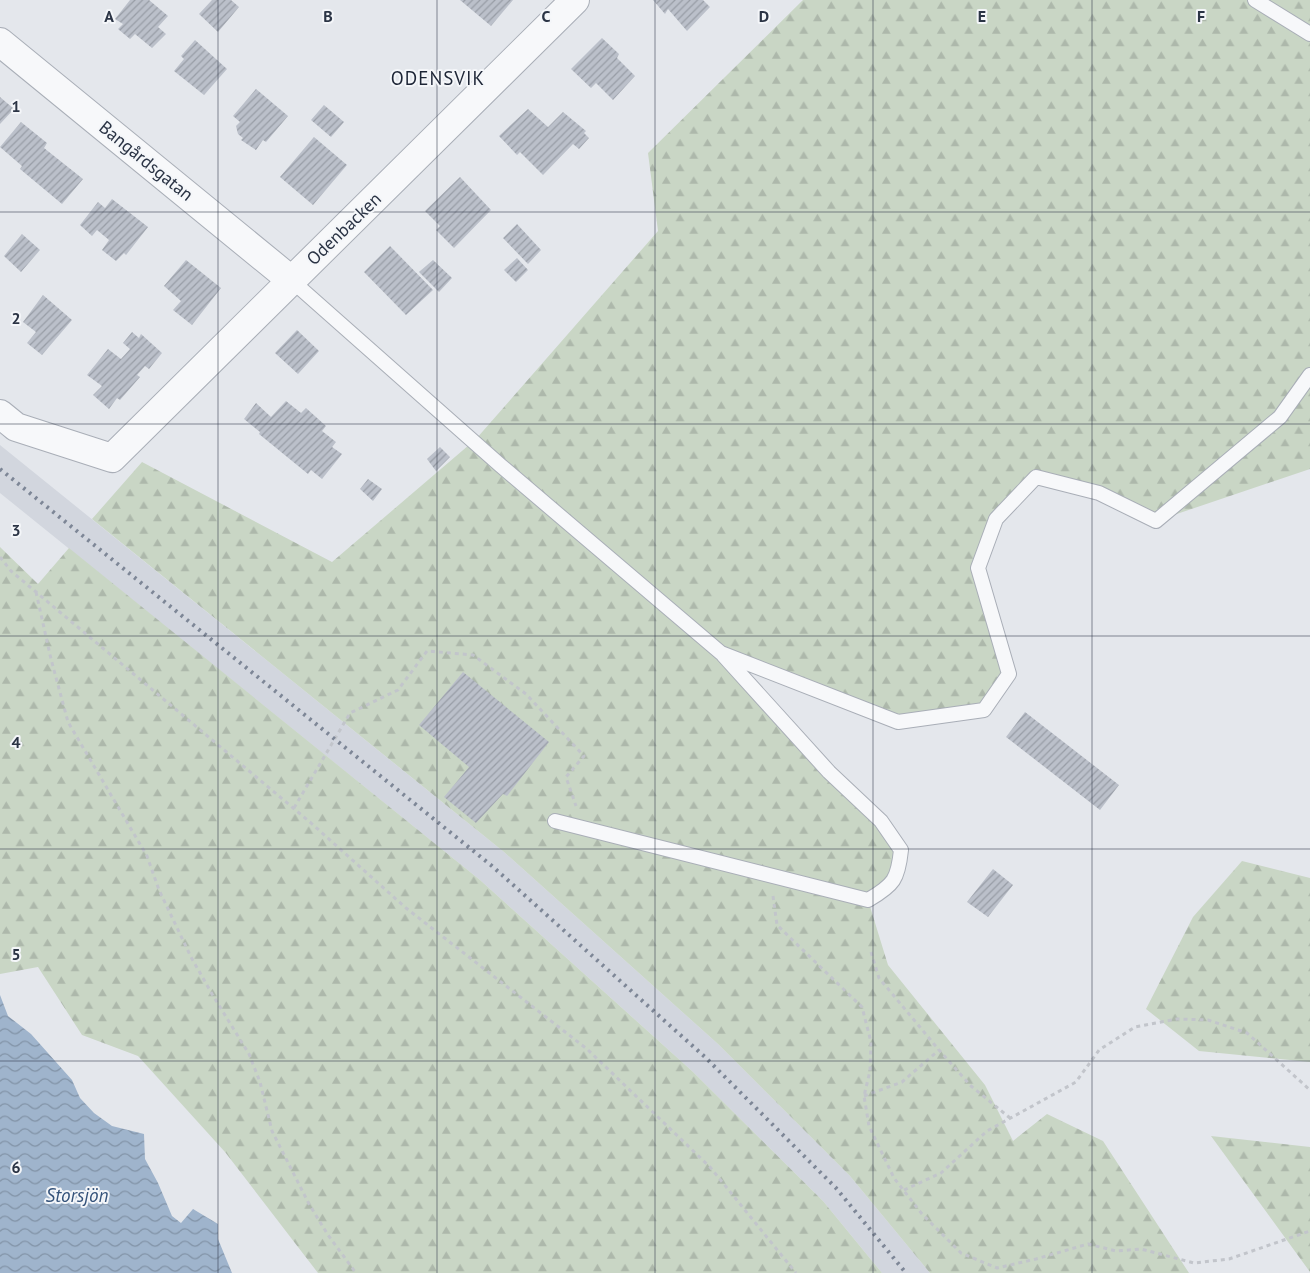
<svg xmlns="http://www.w3.org/2000/svg" width="1310" height="1273" font-family="'PT Sans',sans-serif">
<style>
.built{fill:#d2d6de}
.forest{fill:url(#forest-firs)}
.water{fill:url(#water-waves)}
.building{fill:url(#building-hatch)}
.lines{fill:none;stroke-linecap:round;stroke-linejoin:round}
.lane-casing{stroke:#a9aeb7;stroke-width:16}
.street-casing{stroke:#a9aeb7;stroke-width:30}
.path{stroke:#c2c5cb;stroke-width:3;stroke-dasharray:4 4;stroke-linecap:butt}
.lane{stroke:#f7f8fa;stroke-width:14}
.street{stroke:#f7f8fa;stroke-width:28}
.rail{stroke:#7d8696;stroke-width:4;stroke-dasharray:2.5 5;stroke-linecap:butt}
.grid{fill:none;stroke:#2b3445;stroke-width:1;stroke-opacity:0.55}
.labels{text-anchor:middle;stroke-width:4;stroke-linejoin:round;paint-order:stroke}
.street-label{font-size:18px;fill:#2b3445;stroke:#f4f6f9}
.neighbourhood-label{font-size:19px;letter-spacing:1px;fill:#1d2536;stroke:#f4f6f9}
.water-label{font-size:19px;font-style:italic;fill:#34527a;stroke:#f4f6f9}
.grid-label{font-size:16px;text-anchor:middle;font-weight:bold;fill:#2b3445;stroke:#f4f6f9;stroke-width:4;stroke-linejoin:round;paint-order:stroke}
</style>
<defs>
<pattern id="forest-firs" width="22" height="20" patternUnits="userSpaceOnUse" patternTransform="scale(1.25)"><rect width="22" height="20" fill="#c9d6c5"/><path d="M5 1l3.5 6h-7zM16 11l3.5 6h-7z" fill="#adb8ab"/></pattern>
<pattern id="water-waves" width="16" height="10" patternUnits="userSpaceOnUse" patternTransform="scale(1.25)"><rect width="16" height="10" fill="#9fb4cc"/><path d="M0 5q4-4 8 0t8 0" fill="none" stroke="#8293a7"/></pattern>
<pattern id="building-hatch" width="6" height="6" patternUnits="userSpaceOnUse" patternTransform="scale(1.25)"><rect width="6" height="6" fill="#bbc0ca"/><path d="M-1 1l2-2M0 6l6-6M5 7l2-2" fill="none" stroke="#989da6"/></pattern>
</defs>
<rect width="100%" height="100%" fill="#e4e7ec"/>
<path class="built" d="M0,445L504,852L718,1044L850,1176L930,1273H882L823,1201L692,1071L480,880L0,493Z"/>
<path class="forest" d="M803,0H1310V469L1156,521L1036,477L996,519L978,568L1009,674L984,710L898,722L722,653L901,850L899,872L868,900L888,965L985,1085L1013,1141L1047,1114L1103,1141L1189,1273H930L850,1176L718,1044L504,852L92,519L142,462L332,562L476,439L658,231L648,153Z
M0,547L38,584L69,548L480,880L692,1071L823,1201L882,1273H318L225,1152L138,1056L82,1035L38,967L0,974Z
M1242,861L1310,878V1062L1199,1051L1146,1009L1193,917Z
M1211,1136L1310,1147V1272Z"/>
<path class="water" d="M0,995L8,1016L31,1034L72,1080L80,1098L94,1113L112,1126L144,1134L145,1159L158,1183L172,1216L181,1223L193,1209L218,1224V1239L232,1273H0Z"/>
<path class="building" d="M130,0H149L168,16L158,27L166,34L152,48L135,34L130,39L118,29L123,24L115,19Z
M212,0H231L239,7L218,32L199,14Z
M460,0H513L491,26Z
M653,0H703L710,7L687,31L668,9L665,14Z
M602,38L619,54L617,58L635,76L613,100L596,83L591,88L571,69Z
M195,40L227,69L204,95L174,71L184,59L181,56Z
M256,89L288,116L266,142L263,140L256,150L241,140L243,138L238,134L236,126L240,122L233,116Z
M0,97L14,109L0,124Z
M324,105L344,122L331,137L311,120Z
M528,109L548,127L563,112L586,131L584,133L589,138L579,149L573,144L543,175L520,152L517,155L499,136Z
M21,122L47,143L44,148L83,179L62,204L20,169L22,166L0,147Z
M314,137L347,165L313,205L280,177Z
M460,177L491,210L454,248L436,230L440,226L425,211Z
M112,199L148,227L126,255L124,253L116,261L102,250L109,240L97,230L92,236L80,225L98,202L105,208Z
M517,224L541,250L528,264L503,238Z
M22,234L40,250L21,272L4,256Z
M390,246L433,290L406,315L364,272Z
M517,258L528,270L516,282L504,270Z
M186,260L221,288L192,325L173,310L181,301L164,286Z
M433,260L452,278L439,292L419,272Z
M43,295L72,320L42,355L27,343L36,332L23,322Z
M297,330L319,351L298,374L275,353Z
M132,332L139,338L141,334L162,353L149,369L145,366L137,375L140,377L120,400L117,398L109,409L93,395L102,386L87,375L108,349L121,359L130,349L123,343Z
M286,401L301,413L306,408L326,426L322,431L336,442L332,447L342,454L322,479L311,470L308,474L259,434L260,432L244,419L256,403L271,417Z
M440,447L450,457L436,471L427,459Z
M368,479L382,489L373,501L360,489Z
M463,672L549,742L507,796L503,794L476,823L444,797L469,767L419,725Z
M1025,712L1119,785L1100,810L1006,737Z
M993,869L1013,885L988,917L967,902Z"/>
<g class="lines">
<defs>
<path id="lane" d="M1255,0L1310,34
M291,280L500,465L721,653L898,722L984,710L1009,674L978,568L996,519L1036,477L1099,493L1156,521L1280,417L1310,375
M555,821L868,900C894,885 898,879 901,850L881,821L829,772L723,655"/>
<path id="street" d="M0,42L291,280
M0,414L16,427L112,458L575,0"/>
</defs>
<use href="#lane" class="lane-casing"/>
<use href="#street" class="street-casing"/>
<path class="path" d="M0,557L11,571L311,823L406,908L587,1049L710,1167L796,1273
M36,592L51,659L68,722L147,856L159,890L191,957L212,994L249,1054L260,1082L272,1131L309,1204L328,1235L356,1273
M294,808L350,713L398,690L427,651L473,655L526,694L584,756L566,777L576,806
M773,896L777,925L862,1007L871,1042L870,1071L864,1096L869,1126L894,1178L922,1214L961,1253L997,1268L1036,1259L1088,1244L1116,1251L1141,1249L1194,1263L1229,1259L1310,1231
M871,952L879,978L939,1050L971,1086L1010,1118
M864,1096L902,1082L939,1050
M904,1190L941,1173L987,1131L1076,1082L1099,1050L1135,1027L1177,1019L1208,1020L1247,1033L1310,1090"/>
<use href="#lane" class="lane"/>
<use href="#street" class="street"/>
<path class="rail" d="M0,469L492,866L705,1057L836,1188L906,1273"/>
</g>
<path class="grid" d="M218,0V1273M437,0V1273M655,0V1273M873,0V1273M1092,0V1273M0,212H1310M0,424H1310M0,636H1310M0,849H1310M0,1061H1310"/>
<g class="labels">
<g class="street-label">
<text transform="translate(146 161) rotate(39)" y="6">Bangårdsgatan</text>
<text transform="translate(344 229) rotate(-44)" y="6">Odenbacken</text>
</g>
<g class="neighbourhood-label">
<text x="438" y="85">ODENSVIK</text>
</g>
<g class="water-label">
<text x="77" y="1202">Storsjön</text>
</g>
</g>
<g class="grid-label">
<text x="109" y="22">A</text>
<text x="328" y="22">B</text>
<text x="546" y="22">C</text>
<text x="764" y="22">D</text>
<text x="982" y="22">E</text>
<text x="1201" y="22">F</text>
<text x="16" y="112">1</text>
<text x="16" y="324">2</text>
<text x="16" y="536">3</text>
<text x="16" y="748">4</text>
<text x="16" y="960">5</text>
<text x="16" y="1173">6</text>
</g>
</svg>
